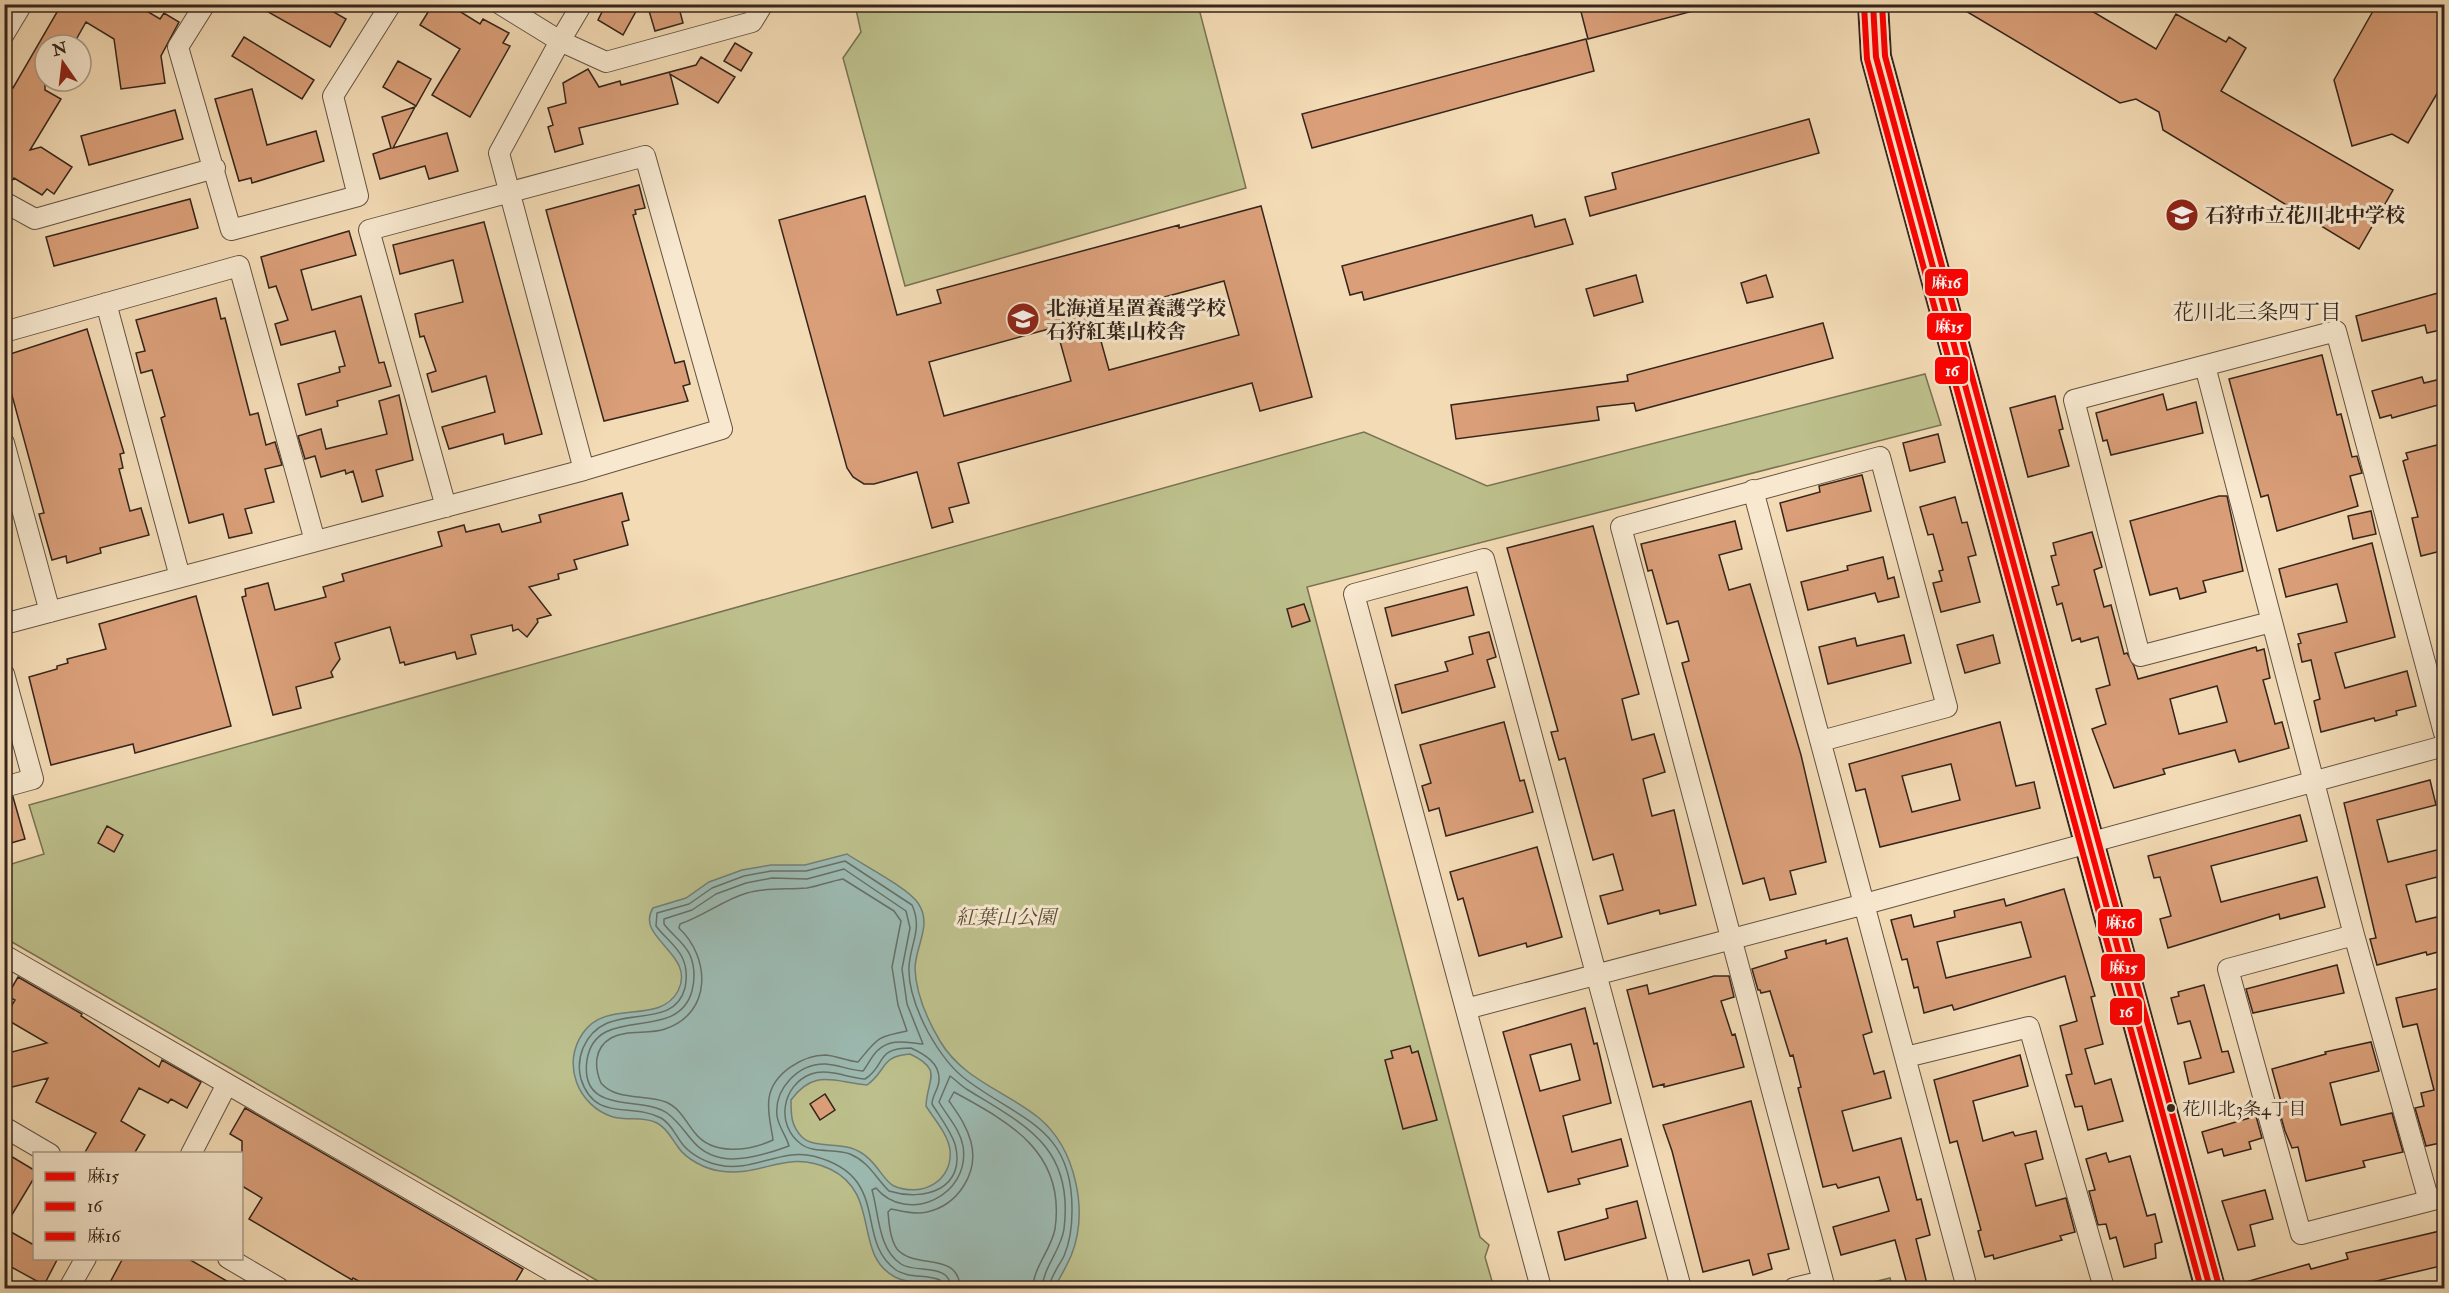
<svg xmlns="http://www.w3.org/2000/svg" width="2449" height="1293" font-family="'IM FELL Double Pica','Noto Serif JP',serif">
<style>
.green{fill:#bdc08c;stroke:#797254;stroke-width:1.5}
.water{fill:#9cbab2;stroke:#737e76;stroke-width:1.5;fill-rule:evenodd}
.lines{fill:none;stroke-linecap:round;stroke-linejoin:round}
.shore{stroke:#687067;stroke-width:1.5}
.building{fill:#da9f79;stroke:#35251c;stroke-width:1.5;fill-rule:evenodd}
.street-casing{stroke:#645242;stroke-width:22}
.secondary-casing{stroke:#35251c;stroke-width:32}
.street{stroke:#f7e8cf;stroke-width:20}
.secondary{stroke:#f7e8cf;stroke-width:28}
.bus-1-casing{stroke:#f7e8cf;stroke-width:10}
.bus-2-casing{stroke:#f7e8cf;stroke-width:10}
.bus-3-casing{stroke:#f7e8cf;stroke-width:10}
.bus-1{stroke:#f00;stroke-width:6}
.bus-2{stroke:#f00;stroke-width:6}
.bus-3{stroke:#f00;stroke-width:6}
.bus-dot{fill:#35251c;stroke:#f7e8cf;stroke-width:2}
.labels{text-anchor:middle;stroke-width:6;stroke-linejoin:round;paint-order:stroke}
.bus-label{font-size:18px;fill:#35251c;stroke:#f7e8cf;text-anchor:start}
.poi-label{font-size:20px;font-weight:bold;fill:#35251c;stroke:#f7e8cf;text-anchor:start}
.park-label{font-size:20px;font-style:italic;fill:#574c38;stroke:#f7e8cf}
.neighbourhood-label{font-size:21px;fill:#35251c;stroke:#f7e8cf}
.line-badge{stroke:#f7e8cf;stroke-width:2}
.badge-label{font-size:16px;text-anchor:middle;font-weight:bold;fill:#fff}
</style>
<rect width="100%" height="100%" fill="#f3dbb5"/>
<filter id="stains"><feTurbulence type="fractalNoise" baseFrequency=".00333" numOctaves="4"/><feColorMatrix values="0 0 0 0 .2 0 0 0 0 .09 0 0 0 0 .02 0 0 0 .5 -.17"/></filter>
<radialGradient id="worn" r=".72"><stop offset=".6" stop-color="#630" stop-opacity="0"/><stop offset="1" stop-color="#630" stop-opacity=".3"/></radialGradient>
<path class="green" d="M855,5H1198L1246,188L905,286L843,58L861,32Z
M1925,374L1941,425L1307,587L1480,1237L1489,1245L1485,1257L1494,1288H610L5,938V866L44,854L29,805L1364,432L1487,486Z
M1890,1278L1893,1288H1849Z"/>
<path class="water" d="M847,854C863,865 908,888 918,903C933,925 915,946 915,969C916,995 927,1019 940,1041C963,1080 1006,1091 1039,1118C1076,1149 1089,1212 1071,1256C1066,1267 1060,1278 1054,1288H943C928,1281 910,1285 895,1277C852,1254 882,1194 830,1169C786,1148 762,1178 720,1171C705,1169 686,1159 678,1147C672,1139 667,1128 657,1123C643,1116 628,1121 613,1117C578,1106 561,1064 583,1033C607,998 659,1026 678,991C697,954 634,938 653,908L686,898L709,882L742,870L771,865H805ZM910,1054C944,1070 927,1079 926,1106C934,1119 948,1134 950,1150C953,1181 922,1198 894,1186C882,1181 876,1156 851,1148C837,1143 813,1148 802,1137C791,1126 791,1115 791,1100C814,1068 834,1082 867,1085C887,1071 880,1056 910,1054Z"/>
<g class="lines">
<path class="shore" d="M844,869L906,911L910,928L902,969L907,1004L923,1044C908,1043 891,1037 877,1051C871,1057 868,1065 863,1071C850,1070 838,1065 826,1064C798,1063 774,1089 777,1116C779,1128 787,1137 789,1146C770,1153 742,1162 722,1158C691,1152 689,1129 667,1113C642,1095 579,1116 587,1060C596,1002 677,1045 692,991C695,979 695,967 690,955C684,942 672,935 664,924V919L692,910L716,894L746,883L772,878L807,879Z
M843,879L894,911L901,921L892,967L898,1005L907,1031C876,1037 878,1038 858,1062C847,1061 837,1056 826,1055C803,1055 773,1073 769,1098C767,1113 771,1125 773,1140C749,1151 713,1156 695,1133C686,1122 680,1108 666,1102C645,1094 616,1101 601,1083C594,1067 594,1048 611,1038C627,1029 648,1035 665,1029C713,1013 710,957 679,928L680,924C704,916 723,900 747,893C767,887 787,890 807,888C819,886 831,881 843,879Z
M911,1048C924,1054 940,1063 939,1080C939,1089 932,1095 932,1104C940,1117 950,1130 955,1144C967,1189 924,1202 889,1191C875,1177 869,1162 850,1154C835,1148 814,1154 801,1144C775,1125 782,1085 811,1074C828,1068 848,1078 865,1079C887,1065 874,1048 911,1048Z
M944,1288L940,1280C926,1274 909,1279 896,1270C853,1239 893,1176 813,1156C781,1148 751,1173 719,1165C707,1163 692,1155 684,1146C676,1137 672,1124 661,1118C631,1102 595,1123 581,1079C578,1068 579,1058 583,1048C605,996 672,1036 685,988C687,978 687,967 682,957C676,945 664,937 656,926L657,913L689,904L712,888L744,876L771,871H806L845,861L912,905C923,929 910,944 909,967C908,989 918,1013 928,1032C938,1050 951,1069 968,1081C1022,1121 1073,1128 1072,1211C1072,1226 1070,1242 1064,1256C1059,1266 1050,1277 1049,1288
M951,1288C950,1262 916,1274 901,1264C878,1249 879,1214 872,1190L876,1188C907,1225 971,1196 963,1146C960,1129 947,1116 939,1102L950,1076C956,1080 961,1086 968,1090C1027,1126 1074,1148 1064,1229C1061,1250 1043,1268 1042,1288
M960,1288C959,1251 915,1270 897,1249C890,1239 889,1223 888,1212L891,1209C902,1211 915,1215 927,1212C958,1205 979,1173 971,1142C967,1126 958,1114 949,1101L954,1092C1011,1123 1066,1153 1055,1229C1051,1250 1033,1268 1033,1288"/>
</g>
<path class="building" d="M56,4H135L160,19L164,13L179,22L161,56L165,83L121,89L114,39L86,22L73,45H45V90L61,99L30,150L41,147L72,167L54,194L47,189L42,195L14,178L4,190V83L13,88L60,7Z
M254,4H320L346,19L330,47Z
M433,4H448L480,24L483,19L509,33L503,43L510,46L470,117L432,95L460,49L420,25Z
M606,4H640L623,35L598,20Z
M647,4H678L683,23L655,31Z
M1579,4H1692L1693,11L1588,39Z
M1954,4H2080L2156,49L2176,14L2226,42L2229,37L2246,48L2221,91L2393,190L2359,249L2163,130L2159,112L2136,99L2120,103Z
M2377,4H2445V80L2408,143L2392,134L2352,146L2334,80Z
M244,37L314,80L302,99L232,56Z
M1586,39L1594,71L1312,148L1302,114Z
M735,43L752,53L741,71L724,61Z
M701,57L735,77L718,103L670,74L678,104L579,128L583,144L555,152L548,127L553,125L548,108L566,103L563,83L588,69L599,87L620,81L621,85L696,65Z
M398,61L431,79L416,106L383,87Z
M252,89L267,145L316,131L324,161L252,183L251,178L239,181L215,99Z
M415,107L393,148L447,133L458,171L429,179L425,166L380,179L373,154L391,148L382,117Z
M175,110L183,139L89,165L81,136Z
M1809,119L1819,153L1590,216L1585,197L1616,189L1612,173Z
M639,185L645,208L635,210L636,214L633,215L675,363L684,361L690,384L683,386L688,401L604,421L546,210Z
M865,196L897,315L941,303L937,290L1179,225V228L1261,206L1312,397L1260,411L1252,383L958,463L969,503L949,508L953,522L932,528L917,472L874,484H864L853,477L847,468L779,220ZM1224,281L1239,335L1109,370L1094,316ZM1056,327L1071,381L944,416L929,362Z
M190,199L198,228L54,266L46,237Z
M1532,215L1535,227L1565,219L1573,244L1364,300L1362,292L1350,295L1342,266Z
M484,222L542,434L505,444L503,434L449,449L442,427L495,412L486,376L432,392L427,374L436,371L424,336L420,337L415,314L463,302L453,260L400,274L393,245Z
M349,231L356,255L301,270L312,310L361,296L379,363L384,362L391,386L337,401L338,406L306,415L298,384L340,372L339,367L345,366L335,331L281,345L275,324L288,320L276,286L269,288L261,257Z
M1636,275L1643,302L1594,316L1586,289Z
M1766,275L1773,297L1747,303L1741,283Z
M2445,291V329L2427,333L2425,325L2362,341L2356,316Z
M216,298L221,319L225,318L250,415L258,413L266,445L275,442L282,465L265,469L274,502L245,509L252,533L229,538L223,514L189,523L161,418L165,416L152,370L141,373L136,353L145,351L136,320Z
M1823,323L1833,358L1636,411L1634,403L1597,407L1599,420L1456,439L1451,405L1628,381L1627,375Z
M87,329L124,453L120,454L123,468L119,469L130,511L141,508L149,535L100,548L101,553L67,563L66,556L52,560L39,514L44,513L4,366V356Z
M2322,355L2337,415L2341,414L2352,457L2357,456L2362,473L2350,476L2358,506L2277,531L2268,495L2261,497L2229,379Z
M2422,377L2424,383L2445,378V403L2392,418L2391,415L2380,418L2372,391Z
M2163,394L2167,410L2196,402L2203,433L2111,455L2107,440L2103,441L2096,413Z
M399,395L413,460L376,470L383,496L362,502L353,471L346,474L345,470L321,477L315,456L305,459L298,436L321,429L326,449L387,434L379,401Z
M2055,396L2063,429L2059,430L2069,466L2028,477L2010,408Z
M1938,434L1945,462L1910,471L1903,443Z
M2441,444L2445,457V550L2421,556L2412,518L2418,517L2403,461L2408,459L2406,453Z
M1862,475L1871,511L1787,531L1780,503L1820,492L1819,486Z
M622,493L629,520L622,522L628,545L574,560L577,569L558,574L559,579L529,587L551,615L537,619L538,622L527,637L518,629L513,631L512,625L471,635L476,654L457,659L455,652L405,665L404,662L400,663L390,627L335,643L340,659L331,672L333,677L296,687L301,708L273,715L242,597L246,596L245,589L268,583L275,610L326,597L323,587L344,581L342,574L442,546L438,532L464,525L466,532L499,524L502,532L541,522L539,515Z
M2219,496H2227L2243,571L2203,581L2206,592L2180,599L2177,588L2150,595L2130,521Z
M1955,497L1962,523L1967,522L1976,555L1968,557L1980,602L1941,612L1933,583L1942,581L1939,571L1943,570L1933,534L1928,535L1920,507Z
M2371,511L2376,534L2353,539L2348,516Z
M1735,521L1742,549L1719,555L1729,590L1750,584L1801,755L1826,862L1790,871L1796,894L1770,900L1764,878L1743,884L1682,663L1689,661L1678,621L1667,624L1652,570L1648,571L1641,544Z
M1593,526L1639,694L1622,699L1632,740L1654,734L1665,772L1643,779L1652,816L1674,810L1696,905L1660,914L1659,910L1608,924L1600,896L1623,890L1613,854L1593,860L1565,758L1559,760L1551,732L1558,731L1507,548Z
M2092,532L2102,567L2094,570L2104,607L2111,605L2124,654L2127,653L2134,666L2138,679L2256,647L2257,651L2264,649L2270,678L2263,680L2275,724L2282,722L2289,748L2239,762L2235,750L2163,769L2165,774L2114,788L2092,729L2106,724L2096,689L2110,685L2098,637L2081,642L2080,638L2072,641L2062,603L2057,605L2052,587L2059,585L2051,556L2056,555L2053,543ZM2217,686L2227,722L2179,734L2170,699Z
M2372,543L2395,637L2335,653L2345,688L2407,671L2416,706L2396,711L2397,715L2375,721L2374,718L2321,732L2314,701L2320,699L2311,660L2302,662L2298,644L2301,643L2298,634L2347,622L2337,584L2286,597L2279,569Z
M1883,557L1888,579L1894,577L1899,597L1878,602L1875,593L1808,610L1801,582L1848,570L1847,566Z
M1467,587L1474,615L1392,636L1385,608Z
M196,596L231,726L135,753L133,744L51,765L29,677L57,669V666L68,663L67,659L106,649L99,624Z
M1304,604L1310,621L1292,627L1287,609Z
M1489,632L1496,657L1487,660L1495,687L1402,713L1395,685L1448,671L1445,662L1473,654L1469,637Z
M1904,635L1911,663L1828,684L1819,647L1855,638L1857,646Z
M1993,635L2000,663L1965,673L1957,645Z
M1504,722L1520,781L1524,780L1533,812L1446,836L1439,808L1429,811L1422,786L1431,783L1420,745Z
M2000,722L2016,786L2034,782L2040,808L1880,847L1865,789L1856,791L1849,764ZM1951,764L1960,800L1912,812L1902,776Z
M2430,780L2436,805L2377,820L2388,862L2445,848V875L2406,885L2416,922L2441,916L2445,927V950L2427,955L2426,952L2377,965L2370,939L2376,938L2344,803Z
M13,797L25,839L4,845V799Z
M2300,815L2307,841L2211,866L2221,902L2317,877L2325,907L2280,919L2279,914L2168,948L2160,919L2171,916L2160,877L2154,878L2148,856Z
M107,826L123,835L114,852L98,843Z
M1537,847L1562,937L1527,947L1526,943L1479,956L1463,898L1458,900L1450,872Z
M2064,889L2095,996L2091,997L2103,1044L2085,1049L2095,1084L2111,1079L2123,1121L2088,1130L2082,1106L2075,1107L2066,1075L2072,1074L2060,1026L2077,1021L2065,976L1954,1010L1952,1005L1924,1013L1918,987L1914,988L1907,959L1902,960L1891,920L1911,915L1914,927L1955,917L1954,911L2004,899L2006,906ZM2021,922L2031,957L1946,978L1937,942Z
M1847,938L1872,1032L1863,1035L1874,1074L1884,1071L1891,1098L1842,1111L1853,1151L1901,1138L1917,1200L1921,1199L1930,1235L1916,1239L1928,1288H1908L1895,1240L1841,1255L1833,1227L1889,1211L1879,1177L1838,1188L1836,1184L1823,1187L1798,1088L1801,1087L1793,1055L1790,1056L1770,991L1761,993L1760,990H1758L1752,969L1787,958L1785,951L1826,940V944Z
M2337,965L2344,993L2253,1013L2246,989Z
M1714,976H1729L1734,997L1721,1001L1732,1035L1735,1034L1744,1067L1664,1087V1084L1653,1087L1627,990L1647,985L1649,994Z
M18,977L82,1014L81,1016L159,1067L162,1060L201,1082L187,1108L171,1099L168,1103L139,1088L121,1121L145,1135L134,1154H84L96,1133L36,1102L48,1078L4,1089V1054L47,1043L4,1018L15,1000L7,996Z
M2204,985L2222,1052L2228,1051L2234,1072L2189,1084L2184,1062L2201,1058L2190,1021L2178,1024L2171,998L2179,996L2178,992Z
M2445,987V1011L2439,1012L2445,1034V1142L2426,1146L2415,1108L2424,1106L2421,1093L2434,1090L2417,1024L2403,1027L2396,998Z
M1585,1008L1594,1044L1597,1043L1611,1103L1563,1116L1572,1152L1621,1139L1628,1166L1578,1179L1580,1184L1548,1192L1503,1032ZM1571,1044L1580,1080L1540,1091L1530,1055Z
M2371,1042L2379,1071L2330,1083L2341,1125L2392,1113L2403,1152L2363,1161L2365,1167L2306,1181L2298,1147L2292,1148L2285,1131L2279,1110L2283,1109L2272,1069L2326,1054L2325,1052Z
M1410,1046L1412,1053L1418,1051L1437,1120L1403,1129L1385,1060L1393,1058L1391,1051Z
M2020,1055L2028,1086L1973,1101L1983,1141L2013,1132L2015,1136L2036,1131L2043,1159L2025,1164L2036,1206L2066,1198L2075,1232L2060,1236L2062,1240L1994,1259L1993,1255L1985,1257L1978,1231L1981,1230L1957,1141L1950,1143L1934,1080Z
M825,1094L835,1110L820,1120L810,1104Z
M1751,1101L1789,1249L1768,1254L1772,1269L1753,1275L1749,1260L1703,1272L1672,1151L1663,1125Z
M245,1108L523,1269L512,1288H372L353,1278L352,1280L249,1219L262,1198L242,1186V1141L230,1134Z
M2256,1116L2262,1138L2249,1142L2251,1149L2224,1156L2222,1149L2208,1153L2202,1132Z
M4,1152L34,1170V1178L4,1228Z
M2106,1153L2109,1162L2130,1156L2147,1216L2155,1214L2162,1242L2155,1244L2156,1258L2124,1267L2116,1237L2110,1239L2106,1224L2098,1225L2089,1191L2095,1190L2086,1159Z
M2265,1190L2273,1219L2250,1225L2255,1246L2238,1250L2222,1201Z
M1637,1201L1646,1238L1565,1260L1558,1232L1605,1219L1608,1218L1606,1209Z
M4,1228L34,1245V1258H58L44,1285L4,1263Z
M2440,1231L2445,1250V1265L2347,1288H2242V1283L2309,1264L2311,1269L2348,1259L2346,1253Z
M123,1258H187L239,1288H107Z"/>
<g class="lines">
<defs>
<path id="street" d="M205,4L178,47L231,230L358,196L333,96L391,4
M582,4L560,41L606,62L752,22L763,4
M4,34L22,4
M4,202L35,219L215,168
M106,303L180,577
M4,332L239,266L315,541
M2205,366L2354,935L2429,1201
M4,443L50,612
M1753,490L1967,1288
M446,507L369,230L645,156L722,429L584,470
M2271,622L2140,656L2074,400L2336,331L2444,733
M4,624L584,470L499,153L560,41L500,4
M4,674L33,779L4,787
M2354,935L2228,969L2301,1234L2444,1197
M4,955L560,1276
M1466,1009L1865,904L2444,746
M1906,1057L2029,1027L2104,1288H2101
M4,1127L50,1154
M191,1154L227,1084
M228,1258L279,1288
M69,1288L86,1258
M553,1288L560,1276L581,1288
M1541,1288L1354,594L1484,559L1681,1288
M1794,1288L1823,1281L1621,527L1880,457L1947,707L1821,741"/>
<path id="secondary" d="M1873,4L1876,57L2210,1288"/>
</defs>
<use href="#street" class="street-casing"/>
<use href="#secondary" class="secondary-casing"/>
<use href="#street" class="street"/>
<use href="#secondary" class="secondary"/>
<defs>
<path id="bus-1" d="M1873,4L1876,57L2210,1288"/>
<path id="bus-2" d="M1864,5L1867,59L2201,1288"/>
<path id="bus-3" d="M1882,4L1885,56L2219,1286"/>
</defs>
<use href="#bus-1" class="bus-1-casing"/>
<use href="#bus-2" class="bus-2-casing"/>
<use href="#bus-3" class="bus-3-casing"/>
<use href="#bus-1" class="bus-1"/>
<use href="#bus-2" class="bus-2"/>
<use href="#bus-3" class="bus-3"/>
</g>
<defs>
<symbol id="school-disc" viewBox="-11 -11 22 22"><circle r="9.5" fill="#8f2418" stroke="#f7e8cf"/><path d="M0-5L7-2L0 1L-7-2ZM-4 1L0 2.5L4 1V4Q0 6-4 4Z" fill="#fff"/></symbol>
</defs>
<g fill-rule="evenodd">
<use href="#school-disc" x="2163" y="196" width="38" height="38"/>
<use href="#school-disc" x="1004" y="300" width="38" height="38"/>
</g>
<circle class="bus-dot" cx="2171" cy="1108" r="5"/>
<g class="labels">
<g class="bus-label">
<text x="2182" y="1115">花川北3条4丁目</text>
</g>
<g class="poi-label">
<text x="2205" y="222">石狩市立花川北中学校</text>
<text x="1046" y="315">北海道星置養護学校<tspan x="1046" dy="23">石狩紅葉山校舎</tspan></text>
</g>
<g class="park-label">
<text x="1006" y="924">紅葉山公園</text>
</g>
<g class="neighbourhood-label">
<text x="2257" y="319">花川北三条四丁目</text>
</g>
</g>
<g class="line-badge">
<rect x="1924" y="268" width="45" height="29" rx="6" fill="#f00"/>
<rect x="1926" y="312" width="46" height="29" rx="6" fill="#f00"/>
<rect x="1934" y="356" width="35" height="29" rx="6" fill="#f00"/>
<rect x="2097" y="908" width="46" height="29" rx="6" fill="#f00"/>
<rect x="2100" y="953" width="46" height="29" rx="6" fill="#f00"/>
<rect x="2109" y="997" width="34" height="29" rx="6" fill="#f00"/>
</g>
<g class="badge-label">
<text x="1946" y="288">麻16</text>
<text x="1949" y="332">麻15</text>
<text x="1952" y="376">16</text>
<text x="2120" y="928">麻16</text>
<text x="2123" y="973">麻15</text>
<text x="2126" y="1017">16</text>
</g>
<rect width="2449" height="1293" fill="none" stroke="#f3dbb5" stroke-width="24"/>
<rect x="6" y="6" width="2437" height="1281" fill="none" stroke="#35251c" stroke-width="3"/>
<rect x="12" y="12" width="2425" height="1269" fill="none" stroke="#35251c" stroke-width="1.5"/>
<rect x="33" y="1152" width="210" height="108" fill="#f7e8cf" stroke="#a99a87" stroke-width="1.5"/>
<rect x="45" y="1172" width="30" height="9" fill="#ff0000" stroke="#a99a87" stroke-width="1.5"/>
<text x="87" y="1182" font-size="18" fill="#35251c">麻15</text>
<rect x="45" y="1202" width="30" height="9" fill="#ff0000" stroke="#a99a87" stroke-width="1.5"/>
<text x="87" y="1212" font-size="18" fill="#35251c">16</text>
<rect x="45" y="1232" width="30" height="9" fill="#ff0000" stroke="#a99a87" stroke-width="1.5"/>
<text x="87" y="1242" font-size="18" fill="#35251c">麻16</text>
<g transform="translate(63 63) rotate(346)"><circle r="28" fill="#f7e8cf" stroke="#a99a87" stroke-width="1.5"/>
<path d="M0-4.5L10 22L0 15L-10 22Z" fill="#8f2418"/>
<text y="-9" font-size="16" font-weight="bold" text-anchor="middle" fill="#35251c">N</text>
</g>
<rect width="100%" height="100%" filter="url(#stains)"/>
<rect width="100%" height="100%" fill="url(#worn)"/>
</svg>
